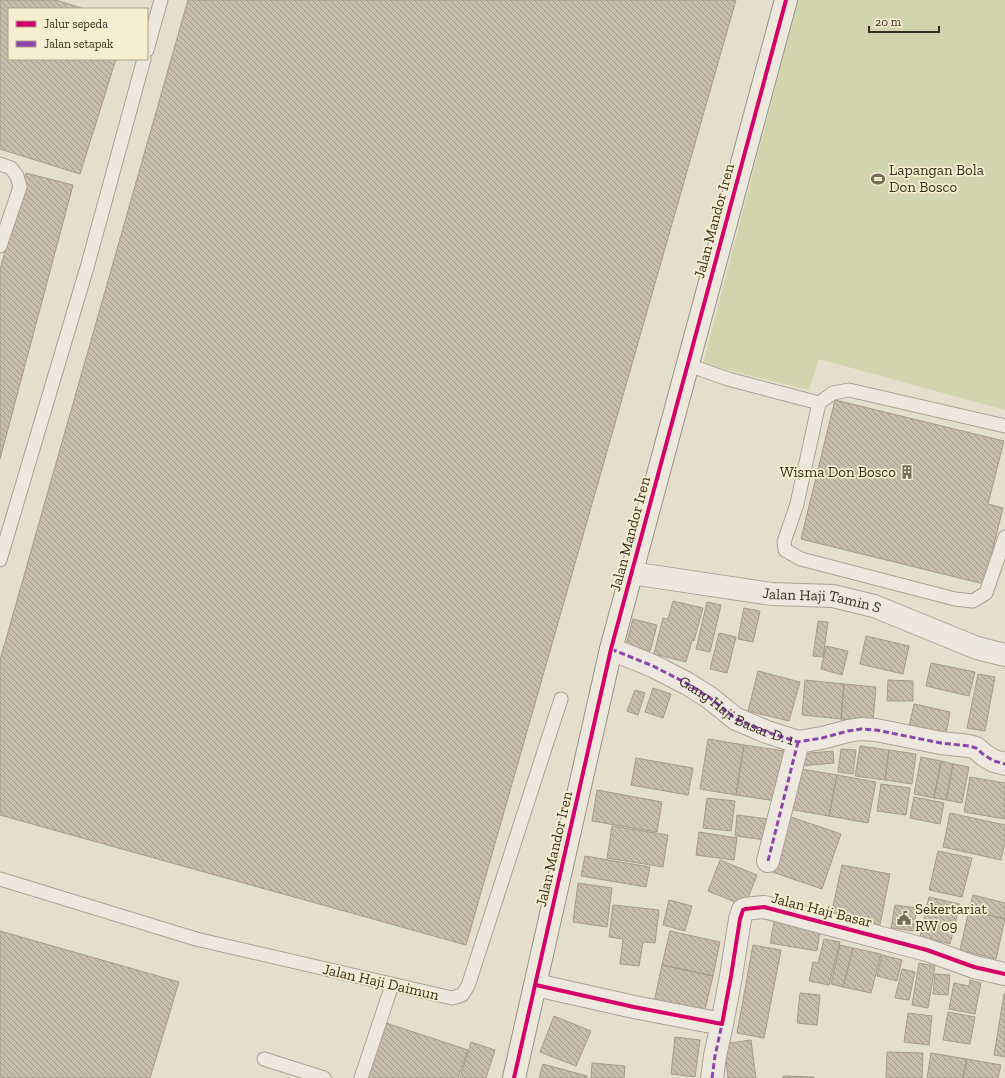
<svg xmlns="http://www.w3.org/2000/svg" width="1005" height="1078" font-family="'Zilla Slab',serif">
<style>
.pitch{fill:#d1d5ae}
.building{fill:url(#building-back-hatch);stroke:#a49b8b}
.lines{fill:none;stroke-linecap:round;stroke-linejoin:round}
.lane-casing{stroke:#a9a395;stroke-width:15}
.street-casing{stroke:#a9a395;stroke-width:24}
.secondary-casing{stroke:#999385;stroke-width:24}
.lane{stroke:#ece8dd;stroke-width:13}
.street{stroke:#ece8dd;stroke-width:22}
.secondary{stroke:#ece8dd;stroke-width:22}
.quiet{stroke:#8e44ad;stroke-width:3;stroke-dasharray:6 3;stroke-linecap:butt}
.cycleway-casing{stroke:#f6eed1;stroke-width:6}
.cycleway{stroke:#d6006c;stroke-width:4}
.labels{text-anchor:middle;stroke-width:3.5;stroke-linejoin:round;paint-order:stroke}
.poi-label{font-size:15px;fill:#382c1d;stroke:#f6eed1;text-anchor:start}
.street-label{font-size:15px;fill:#382c1d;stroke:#f6eed1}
</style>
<defs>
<pattern id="building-back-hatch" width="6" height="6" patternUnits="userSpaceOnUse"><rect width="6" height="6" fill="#c8bdac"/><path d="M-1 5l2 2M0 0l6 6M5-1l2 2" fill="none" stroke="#a39a8b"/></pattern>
</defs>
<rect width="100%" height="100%" fill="#e4dfcc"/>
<path class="pitch" d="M798,0H1005V410L819,359L809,390L703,364Z"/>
<path class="building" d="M0,0H56L85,9H9V59H116L80,174L0,149Z
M188,0H736L466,945L0,815V660Z
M26,173L73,185L0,459V270Z
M835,400L1004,441L988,504L1003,508L984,584L801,539Z
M673,601L703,608L694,641L692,640L686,662L654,654L663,618L668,619Z
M707,602L721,605L710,652L696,649Z
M744,608L760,611L753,642L738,639Z
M633,619L657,625L650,651L626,645Z
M818,621L828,622L823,657L813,656Z
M719,633L736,637L727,673L710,669Z
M866,636L909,646L903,674L860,664Z
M826,646L848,651L842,675L821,669Z
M931,663L975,672L969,696L926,686Z
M758,671L800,682L789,721L748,711Z
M978,674L995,677L985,731L967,728Z
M805,680L844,684L841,719L802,715Z
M888,680L913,681V701H887Z
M844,684L876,687L873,721L841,719Z
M653,688L671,694L663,718L645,712Z
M635,690L645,693L638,715L627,711Z
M914,704L950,712L946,734L909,727Z
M708,739L744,745L736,795L700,789Z
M744,745L785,751L776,801L736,795Z
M860,746L889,750L885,780L855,776Z
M841,749L856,750L853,774L838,772Z
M889,750L916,754L912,784L885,780Z
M833,751L834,763L801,766L799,754Z
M921,757L941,761L934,798L914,794Z
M636,758L693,768L688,795L631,785Z
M941,761L953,764L946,800L934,798Z
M953,764L969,767L962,803L946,800Z
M796,768L837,775L829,816L788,809Z
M837,775L876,782L868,823L829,816Z
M970,777L1005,783V819L964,812Z
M881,784L910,788L906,815L877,811Z
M597,790L662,802L657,832L592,821Z
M914,797L944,803L940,824L910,818Z
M707,798L735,801L731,831L703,828Z
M950,813L1005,825V842L1001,860L943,847Z
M737,815L768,819L766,840L735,836Z
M788,816L841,834L822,889L769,871Z
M612,826L668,835L663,867L607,858Z
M699,832L737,838L734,860L696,855Z
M938,851L972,858L962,897L929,890Z
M585,856L650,867L646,887L581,876Z
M720,860L757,875L745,906L708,891Z
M842,865L890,874L879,930L830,920Z
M578,883L612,888L607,927L573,922Z
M973,895L1005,903V919L969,910Z
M929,897L960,904L950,944L920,936Z
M669,900L692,906L685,931L663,925Z
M613,905L659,910L655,943L643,942L639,966L620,964L623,939L609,937Z
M895,905L917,908L913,931L891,928Z
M969,910L1005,919L996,959L960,950Z
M774,922L820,931L817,951L770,943Z
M0,931L179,982L150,1078H0Z
M670,931L720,942L713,976L662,965Z
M824,939L840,942L829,985L809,981L813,962L818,963Z
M753,945L781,950L764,1038L737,1033Z
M840,945L853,948L843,987L831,984Z
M853,948L881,954L871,993L843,987Z
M882,955L902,960L897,981L877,976Z
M919,963L935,966L928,1008L912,1005Z
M662,965L713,976L703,1018L653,1007Z
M902,969L915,972L909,1000L895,998Z
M935,974L950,975L948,995L933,994Z
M970,980L981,983L975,1014L949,1009L954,983L969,986Z
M800,993L820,995L817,1025L797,1023Z
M1004,994H1005V1057L994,1055Z
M948,1012L975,1017L970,1044L943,1040Z
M908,1013L932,1016L929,1045L904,1042Z
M554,1016L591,1031L576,1066L540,1052Z
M386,1023L468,1050L458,1078H368Z
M675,1037L700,1040L695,1077L671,1074Z
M751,1040L756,1078H728L724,1044Z
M471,1042L495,1050L486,1078H460Z
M887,1052L923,1053L922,1078H886Z
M931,1053L967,1059L963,1078H927Z
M967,1059L1001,1065L998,1078H963Z
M592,1063L625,1066L624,1078H591Z
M543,1064L587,1076V1078H539Z
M783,1076L814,1077V1078H783Z"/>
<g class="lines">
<defs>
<path id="lane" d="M147,50L161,0
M0,164L11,168L17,176L20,187L0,246
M688,365L728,379L819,403
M1005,426L849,390L833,393L819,403L797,504L784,542L785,550L801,559L955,599L973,601L986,593L1005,537
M0,560L88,264L144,59
M0,879L196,939L452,998L462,995L468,986L561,699
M264,1059L324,1078
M361,1078L392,985"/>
<g id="street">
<path id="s1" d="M631,573L772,594L833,596L874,606L977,648L1005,655"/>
<path id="s2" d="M611,649L653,666L688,684L710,698L736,719L741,721L767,732L798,742L822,738L848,731L861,729L876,730L941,743L969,746L976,748L984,755L994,761L1005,764"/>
<path d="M768,861L798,742"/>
<path d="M536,985L634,1007L722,1024L731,976L740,919L743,910L745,909L764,907L927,950L974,967L1005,974"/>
<path d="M712,1078L715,1056L722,1024"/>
</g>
<path id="secondary" d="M514,1078L611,649L786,0"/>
</defs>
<use href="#lane" class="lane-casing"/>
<use href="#street" class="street-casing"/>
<use href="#secondary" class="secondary-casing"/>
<use href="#lane" class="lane"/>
<use href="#street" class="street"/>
<use href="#secondary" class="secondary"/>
<path class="quiet" d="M611,649L653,666L688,684L710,698L736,719L741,721L767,732L798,742L822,738L848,731L861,729L876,730L941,743L969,746L976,748L984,755L994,761L1005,764
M768,861L798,742
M712,1078L715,1056L722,1024"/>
<defs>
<path id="cycleway" d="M536,985L634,1007L722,1024L731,976L740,919L743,910L745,909L764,907L927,950L974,967L1005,974
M514,1078L611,649L786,0"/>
</defs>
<use href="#cycleway" class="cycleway-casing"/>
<use href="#cycleway" class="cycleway"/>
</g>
<defs>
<symbol id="stadium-bare" viewBox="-9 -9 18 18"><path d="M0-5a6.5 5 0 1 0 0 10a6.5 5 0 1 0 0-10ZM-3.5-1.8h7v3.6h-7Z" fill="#746b5a" stroke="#f6eed1" stroke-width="2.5" paint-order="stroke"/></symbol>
<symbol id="building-bare" viewBox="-9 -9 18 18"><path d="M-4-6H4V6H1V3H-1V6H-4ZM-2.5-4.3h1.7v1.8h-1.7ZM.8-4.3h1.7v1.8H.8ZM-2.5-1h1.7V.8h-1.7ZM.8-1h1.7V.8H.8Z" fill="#746b5a" stroke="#f6eed1" stroke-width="2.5" paint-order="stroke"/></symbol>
<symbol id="civic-bare" viewBox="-9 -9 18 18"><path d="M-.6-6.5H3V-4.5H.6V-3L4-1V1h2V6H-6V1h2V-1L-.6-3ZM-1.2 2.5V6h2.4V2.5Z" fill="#746b5a" stroke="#f6eed1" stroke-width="2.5" paint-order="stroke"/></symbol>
</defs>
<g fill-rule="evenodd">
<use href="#stadium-bare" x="868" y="169" width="20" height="20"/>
<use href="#building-bare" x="897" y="462" width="20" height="20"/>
<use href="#civic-bare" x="894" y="908" width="20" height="20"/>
</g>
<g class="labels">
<g class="poi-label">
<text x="889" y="175">Lapangan Bola<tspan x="889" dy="17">Don Bosco</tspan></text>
<text x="896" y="477" text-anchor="end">Wisma Don Bosco</text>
<text x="915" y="914">Sekertariat<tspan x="915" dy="17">RW 09</tspan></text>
</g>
<g class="street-label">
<text transform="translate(714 221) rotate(-75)" y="5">Jalan Mandor Iren</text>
<text transform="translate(630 534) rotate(-75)" y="5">Jalan Mandor Iren</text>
<text dy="5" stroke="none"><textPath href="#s1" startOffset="193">Jalan Haji Tamin S</textPath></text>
<text dy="5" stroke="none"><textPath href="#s2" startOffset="141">Gang Haji Basar D. 1</textPath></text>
<text transform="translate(554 849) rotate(-77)" y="5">Jalan Mandor Iren</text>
<text transform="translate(822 910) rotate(14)" y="5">Jalan Haji Basar</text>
<text transform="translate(381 982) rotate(13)" y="5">Jalan Haji Daimun</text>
</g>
</g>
<rect x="8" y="8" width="140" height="52" fill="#f6eed1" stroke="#aaa089"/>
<rect x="16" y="21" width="20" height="6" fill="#d6006c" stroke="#aaa089"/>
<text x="44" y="28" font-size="12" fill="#382c1d">Jalur sepeda</text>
<rect x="16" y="41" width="20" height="6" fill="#8e44ad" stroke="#aaa089"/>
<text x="44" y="48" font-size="12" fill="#382c1d">Jalan setapak</text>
<path d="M869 26v6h70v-6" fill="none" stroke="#382c1d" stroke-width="2"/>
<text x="875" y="26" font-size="12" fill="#382c1d" stroke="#f6eed1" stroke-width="3" paint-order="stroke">20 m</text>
</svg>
